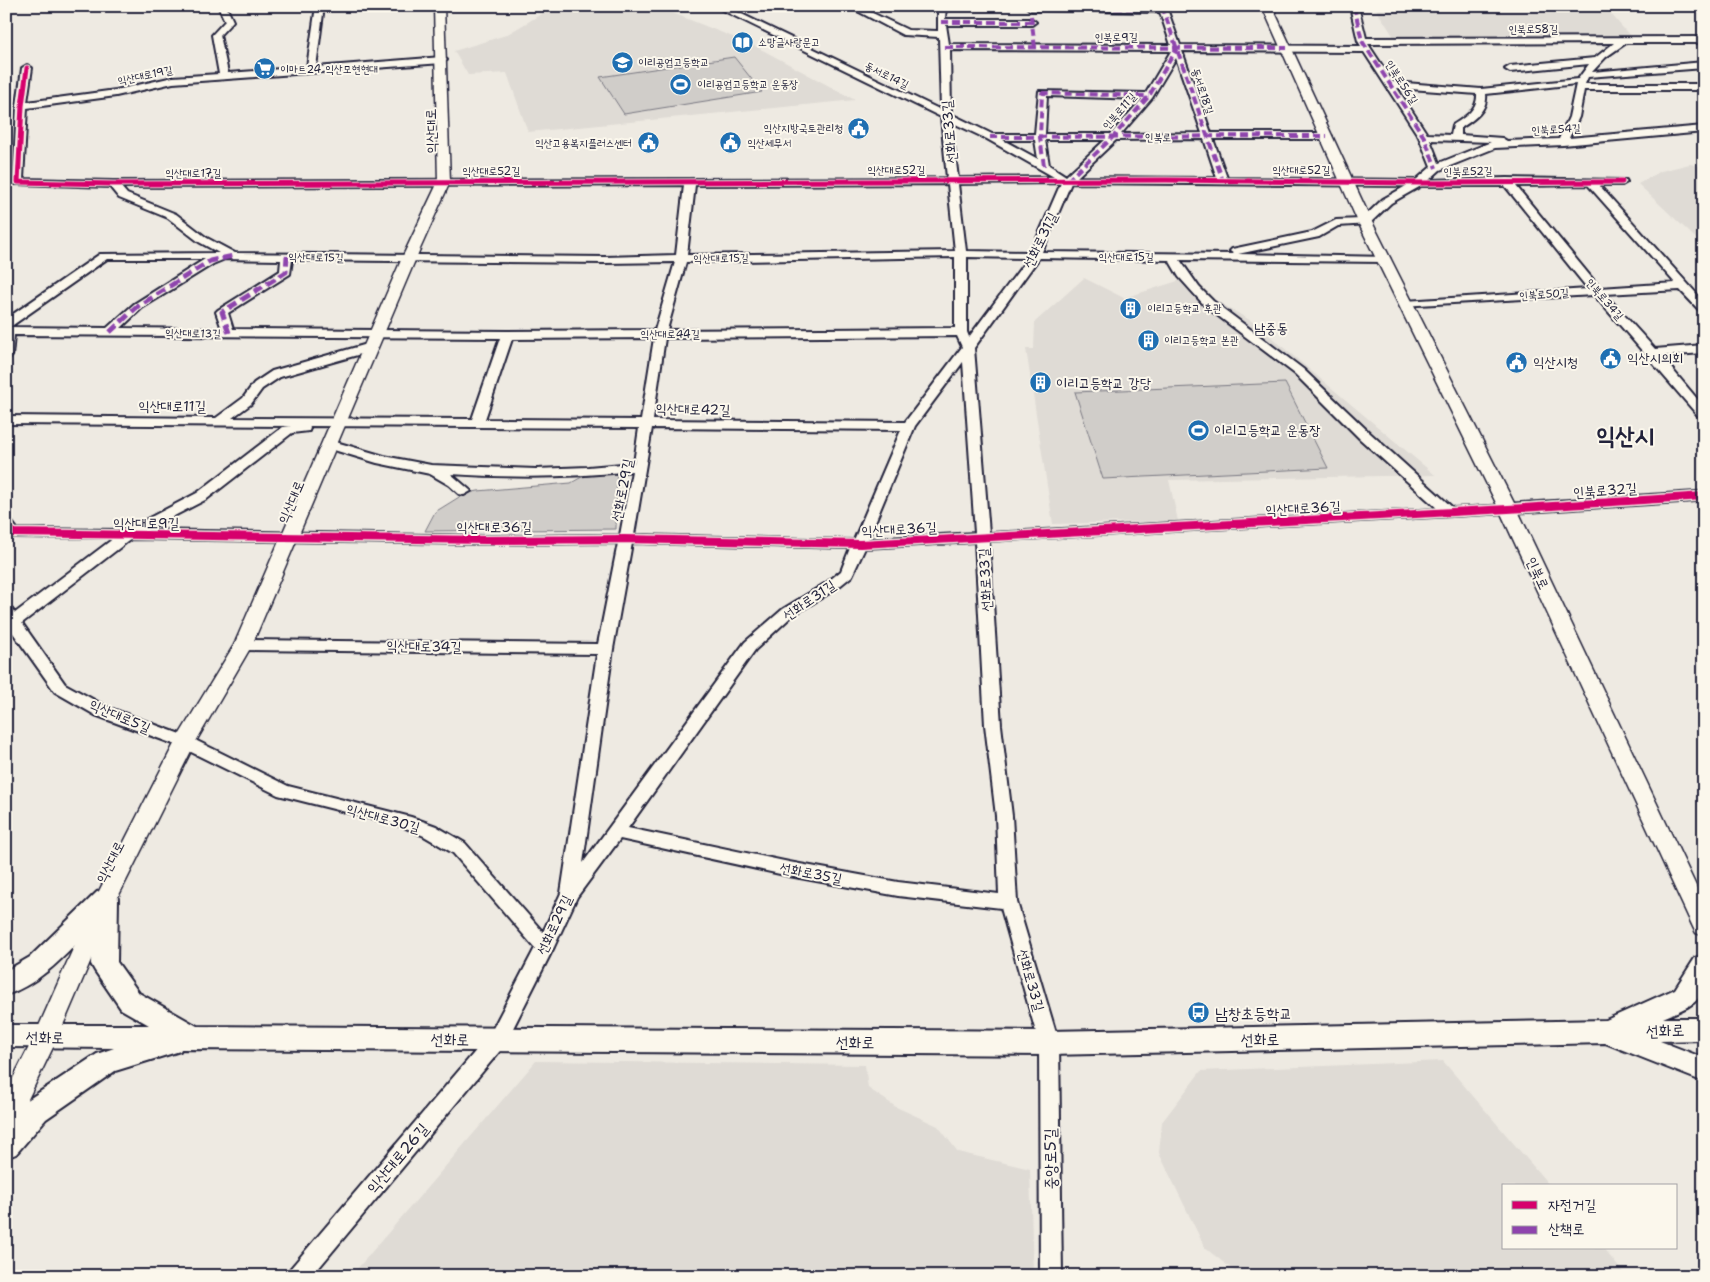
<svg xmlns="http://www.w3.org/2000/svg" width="1710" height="1282" font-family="'Shantell Sans','Poor Story',sans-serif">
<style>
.built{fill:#dfdbd5}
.green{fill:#d0cdc9;stroke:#797882}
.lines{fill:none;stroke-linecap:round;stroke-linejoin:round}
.minor-casing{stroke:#22223b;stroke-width:4}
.tertiary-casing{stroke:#22223b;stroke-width:3}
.secondary-casing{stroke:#22223b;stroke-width:4}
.minor{fill:#fbf7ec;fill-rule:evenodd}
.tertiary{fill:#fbf7ec;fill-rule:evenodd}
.secondary{fill:#fbf7ec;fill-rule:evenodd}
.quiet-far1{stroke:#8e44ad;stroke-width:4;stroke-dasharray:8 4;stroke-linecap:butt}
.quiet{stroke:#8e44ad;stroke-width:5;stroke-dasharray:10 5;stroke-linecap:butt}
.cycleway-far1-casing{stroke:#fbf7ec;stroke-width:7}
.cycleway-casing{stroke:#fbf7ec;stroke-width:11}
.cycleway-far1{stroke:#d6006c;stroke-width:5}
.cycleway{stroke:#d6006c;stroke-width:8}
.labels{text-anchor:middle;stroke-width:4;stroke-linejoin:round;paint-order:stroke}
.far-street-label{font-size:11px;fill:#22223b;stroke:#fbf7ec}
.far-poi-label{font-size:11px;fill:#22223b;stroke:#fbf7ec;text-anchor:start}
.street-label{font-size:14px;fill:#22223b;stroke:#fbf7ec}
.far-quarter-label{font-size:14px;fill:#22223b;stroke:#fbf7ec}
.poi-label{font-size:14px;fill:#22223b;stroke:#fbf7ec;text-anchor:start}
.near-poi-label{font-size:16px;fill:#22223b;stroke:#fbf7ec;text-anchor:start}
.near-street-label{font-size:16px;fill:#22223b;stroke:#fbf7ec}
.town-label{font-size:24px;font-weight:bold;fill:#22223b;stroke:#fbf7ec}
</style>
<rect width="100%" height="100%" fill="#eeeae2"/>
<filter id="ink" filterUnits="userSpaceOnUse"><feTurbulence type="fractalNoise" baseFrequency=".02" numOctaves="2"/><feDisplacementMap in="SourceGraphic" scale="10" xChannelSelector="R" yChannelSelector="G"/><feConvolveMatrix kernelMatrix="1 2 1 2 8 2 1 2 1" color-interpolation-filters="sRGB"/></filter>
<g filter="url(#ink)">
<path class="built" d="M552,6H655L753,45L855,100L528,132L507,73L468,75L454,51L506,35L550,9Z
M1374,6H1604L1630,36L1394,37Z
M1690,164L1704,167V246L1638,184L1661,171Z
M1084,278L1124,298L1181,280L1253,322L1435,475L1169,480L1178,521L1053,524L1026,349H1034L1035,322Z
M536,1061L865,1065L868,1088L896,1107L938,1126L958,1152L1030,1169L1033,1276H351Z
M1443,1061L1550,1186H1504V1248H1603L1626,1276H1241L1205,1248L1159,1153L1162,1122L1201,1071Z"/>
<path class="green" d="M734,57L762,92L624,114L600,77Z
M1285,383L1328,468L1103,479L1075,392Z
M589,473L617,474L616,529L425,531L435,512L464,494L478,491L571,483Z"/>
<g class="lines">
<defs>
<path id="minor" d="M218,6H226L233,21L220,35L228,73L307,67L316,6H324L316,67L442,57L447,60L442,63L173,83L116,96L27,108L23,179L113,181L947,178L941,117L714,6H725L941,110L939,37L903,35L848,6H946L945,19H1032L1036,22L1032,25H946L949,44L1171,45L1160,12L1030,10L1026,6H1166L1180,45L1361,46L1358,41L1350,6H1358L1366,38L1704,37V43H1626L1606,57L1592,72L1704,62V68L1588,77L1585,84H1704V90H1584L1579,117L1569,138L1704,126V132L1563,145L1495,148L1440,170L1429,180L1507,178L1626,180L1627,182L1622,185H1599L1704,302V312L1700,311L1680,290L1605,294L1655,349L1704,345V353L1661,356L1704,407V419L1700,418L1594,295L1401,306L1399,304L1405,301L1588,289L1505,186H1421L1391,203L1369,224L1338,226L1319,237L1238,254L1388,257L1390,259L1384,262L1180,260L1199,287L1213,301L1303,369L1370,433L1453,508L1508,505L1515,509L1508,513L989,541L1001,725L1012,816L1017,902L1059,1043L1062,1276H1040L1039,1043L1001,908L898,896L789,876L620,839L577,897L554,947L504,1046L312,1276H287L290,1269L490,1034L535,948L453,853L424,836L401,826L278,795L179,746L95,715L55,692L6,623V606L11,608L15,613L114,538L13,537L6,534V520L11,521L17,529L126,530L197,493L283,427L291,426L6,424V416L216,418L243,398L254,383L272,371L371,343L377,347L375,350L280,377L262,389L251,404L232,418L472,419L500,338L14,335L12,356L6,360V319L100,254L219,253L199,242L168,218L119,198L110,187L14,184L13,182L17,106L22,68L27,65L32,68L27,102L116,90L173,77L219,74L212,35L225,21ZM864,9H938V31L908,30ZM1614,43L1595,58L1510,66L1505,69L1510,72L1589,64L1578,79L1481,89L1393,82L1368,44ZM950,50L1171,51L1146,93L1039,91L1035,134H992L951,114ZM1182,51L1364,52L1419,137L1431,167L1416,180L1227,178L1213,139H1327L1332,136L1327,133H1211ZM1176,58L1202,133L1121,134L1152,98ZM1576,84L1569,117L1559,139L1507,141L1502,138L1461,135V128C1473,120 1488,111 1486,94ZM1397,88L1477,94C1478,110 1464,118 1453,125L1451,135L1427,134ZM1047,96L1142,99L1111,134H1045ZM951,122L987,139L1054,177L958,178ZM1204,139L1217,178L1077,177L1116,140ZM1003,140H1035L1038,159ZM1045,140H1105L1066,176L1049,165ZM1430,140L1491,142L1439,163ZM1061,183L1031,252L966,251L958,184ZM1071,183L1406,186L1383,199L1362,219L1336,220L1312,232L1232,249L1230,251L1234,254L1042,252ZM948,184L955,251L687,255L695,185ZM684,185L676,255L605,257L235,253L207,238L176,214L127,194L121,187ZM1588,185L1675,283L1600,288L1516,186ZM955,257V328L667,330L686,262ZM967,257L1028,258L969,337L967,332ZM1039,258L1169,260L1179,277L1205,306L1295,374L1360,439L1438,509L989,533L974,348ZM107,259H205L134,304L107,328L10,327ZM225,259L281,260L280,271L218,310L216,312L222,329L121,328L142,308L213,264ZM292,260L605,263L675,262L655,330L507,331L233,329L228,313L290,274ZM957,336L962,347L905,422L653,420L665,338ZM654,338L641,420L485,419L512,339ZM963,362L975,533L868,539L915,426ZM309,426L639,428L634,463L588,467L536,469L431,465L384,456L329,440L323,444L324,447L377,463L430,474L449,485L459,494L464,495L471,491L451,474C511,478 572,478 632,471L620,535L486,536L147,530L207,499L292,433L309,431L310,428ZM652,428L901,430L854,540L634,535ZM131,539L486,544L618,543L598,644L243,640L238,641L235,645L238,649L243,650L597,654L561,893L543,932L465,843L436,826L411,817L288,786L191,738L107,707L65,684L22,623ZM975,542L985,725L996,816L999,894L898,882L789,862L628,828L755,650L793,615L836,589L852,576L865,548ZM632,543L850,548L841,571L826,583L783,609L745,642L583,863L613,649Z"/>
<path id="tertiary" d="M434,6H444L450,182L416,258L252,645L195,743L117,899L58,1037L15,1126L6,1129V1092L35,1035L95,899L175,742L234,645L402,258L438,182Z
M1262,6H1272L1372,222L1514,503L1704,491V501L1519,513L1704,903V936L1696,933L1693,927L1499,509L1358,222Z"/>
<path id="secondary" d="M106,889L115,892L118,899L117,962L139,993L197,1026L1049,1031L1606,1020L1675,989L1695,958L1704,955C1704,1001 1705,1000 1663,1018H1704V1040L1660,1041L1704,1058V1082L1605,1043L1049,1055L181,1049L180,1051L115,1071L46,1119L16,1154L6,1158V1124L26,1101L97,1054L114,1048L6,1047V1025H149L121,1009L95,971L91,964L92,928C67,953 42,983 6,995V971L30,957L97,892Z"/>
</defs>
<use href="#minor" class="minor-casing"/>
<use href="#tertiary" class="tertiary-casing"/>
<use href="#secondary" class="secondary-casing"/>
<use href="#minor" class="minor"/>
<use href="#tertiary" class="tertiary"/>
<use href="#secondary" class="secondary"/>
<path class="quiet-far1" d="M1162,6L1223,181
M1354,6L1362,41L1424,137L1436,168
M1030,7L1163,9
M1031,16L1035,48
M941,22H1032
M945,47L1287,48
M990,137L1327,136
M1044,166L1040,137L1042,93L1149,96
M1067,181L1114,136L1149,96L1177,48"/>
<path class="quiet" d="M110,332L138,306L210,261L233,256
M229,333L222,312L286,272L287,256"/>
<defs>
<path id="cycleway-far1" d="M27,68L22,106L18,182L113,184L1166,180L1419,183L1622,182"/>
<path id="cycleway" d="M6,524L13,533L486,540L625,539L860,544L1508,509L1704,496"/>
</defs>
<use href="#cycleway-far1" class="cycleway-far1-casing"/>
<use href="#cycleway" class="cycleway-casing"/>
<use href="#cycleway-far1" class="cycleway-far1"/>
<use href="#cycleway" class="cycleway"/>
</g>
</g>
<defs>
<symbol id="library-disc" viewBox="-11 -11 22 22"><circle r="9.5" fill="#1f6fb2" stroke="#fbf7ec"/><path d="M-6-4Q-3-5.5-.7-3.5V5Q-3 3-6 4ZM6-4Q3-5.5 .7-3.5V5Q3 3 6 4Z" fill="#fff"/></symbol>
<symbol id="school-disc" viewBox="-11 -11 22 22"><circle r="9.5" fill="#1f6fb2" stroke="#fbf7ec"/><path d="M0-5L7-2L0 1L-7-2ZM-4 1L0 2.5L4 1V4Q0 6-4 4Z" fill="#fff"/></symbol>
<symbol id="supermarket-disc" viewBox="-11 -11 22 22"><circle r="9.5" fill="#1f6fb2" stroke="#fbf7ec"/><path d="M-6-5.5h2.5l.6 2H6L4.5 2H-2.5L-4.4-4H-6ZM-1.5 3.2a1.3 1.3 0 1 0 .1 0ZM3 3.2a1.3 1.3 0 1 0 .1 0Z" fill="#fff"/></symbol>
<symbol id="stadium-disc" viewBox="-11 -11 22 22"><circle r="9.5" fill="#1f6fb2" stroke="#fbf7ec"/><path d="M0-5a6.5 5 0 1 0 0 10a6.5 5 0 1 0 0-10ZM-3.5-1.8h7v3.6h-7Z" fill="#fff"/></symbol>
<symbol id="civic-disc" viewBox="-11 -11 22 22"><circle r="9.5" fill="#1f6fb2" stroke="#fbf7ec"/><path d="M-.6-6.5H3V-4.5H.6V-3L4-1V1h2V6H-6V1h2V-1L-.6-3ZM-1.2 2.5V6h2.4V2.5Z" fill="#fff"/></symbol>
<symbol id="building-disc" viewBox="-11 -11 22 22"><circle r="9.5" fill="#1f6fb2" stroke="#fbf7ec"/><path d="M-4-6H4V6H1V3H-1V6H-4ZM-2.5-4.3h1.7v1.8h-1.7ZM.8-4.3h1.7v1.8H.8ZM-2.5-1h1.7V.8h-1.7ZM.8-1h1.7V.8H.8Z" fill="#fff"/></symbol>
<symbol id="bus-disc" viewBox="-11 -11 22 22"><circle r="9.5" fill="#1f6fb2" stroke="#fbf7ec"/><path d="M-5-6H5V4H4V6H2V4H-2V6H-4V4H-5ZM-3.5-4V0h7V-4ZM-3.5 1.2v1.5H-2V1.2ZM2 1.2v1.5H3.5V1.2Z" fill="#fff"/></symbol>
</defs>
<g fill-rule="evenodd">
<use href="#library-disc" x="730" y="30" width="25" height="25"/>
<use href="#school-disc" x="610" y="50" width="25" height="25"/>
<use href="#supermarket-disc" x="252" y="56" width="25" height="25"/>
<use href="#stadium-disc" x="668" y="72" width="25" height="25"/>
<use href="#civic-disc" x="846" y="116" width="25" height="25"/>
<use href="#civic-disc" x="636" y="130" width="25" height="25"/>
<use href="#civic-disc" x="718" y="130" width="25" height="25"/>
<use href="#building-disc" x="1118" y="296" width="25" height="25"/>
<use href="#building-disc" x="1136" y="328" width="25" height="25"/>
<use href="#civic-disc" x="1598" y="346" width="25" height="25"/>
<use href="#civic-disc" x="1504" y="350" width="25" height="25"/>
<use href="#building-disc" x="1028" y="370" width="25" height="25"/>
<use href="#stadium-disc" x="1186" y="418" width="25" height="25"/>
<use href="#bus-disc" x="1186" y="1000" width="25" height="25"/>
</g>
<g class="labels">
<g class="far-street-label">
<text x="1533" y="33">인북로58길</text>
<text x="1116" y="41">인북로9길</text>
<text transform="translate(145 75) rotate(-12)" y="4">익산대로19길</text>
<text transform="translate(887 75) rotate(26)" y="4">동서로14길</text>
<text transform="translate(1402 82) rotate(57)" y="4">인북로56길</text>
<text transform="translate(1203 91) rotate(72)" y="4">동서로18길</text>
<text transform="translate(1119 111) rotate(-49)" y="4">인북로11길</text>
<text transform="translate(1556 129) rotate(-3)" y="4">인북로54길</text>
<text transform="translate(1158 137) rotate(1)" y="4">인북로</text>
<text x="896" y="174">익산대로52길</text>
<text x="1301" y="174">익산대로52길</text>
<text x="491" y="175">익산대로52길</text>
<text transform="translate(1468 171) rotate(-1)" y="4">인북로52길</text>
<text x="193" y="177">익산대로17길</text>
<text transform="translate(316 257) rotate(1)" y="4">익산대로15길</text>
<text x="1126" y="261">익산대로15길</text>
<text transform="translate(721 258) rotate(-1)" y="4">익산대로15길</text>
<text transform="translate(1544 294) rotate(-4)" y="4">인북로50길</text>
<text transform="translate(1605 299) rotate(49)" y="4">인북로34길</text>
<text transform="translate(193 333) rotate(1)" y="4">익산대로13길</text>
<text x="670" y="338">익산대로44길</text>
</g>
<g class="far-poi-label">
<text x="758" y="46">소망글사랑문고</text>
<text x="638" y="66">이리공업고등학교</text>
<text x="280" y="73">이마트24 익산모현현대</text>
<text x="697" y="88">이리공업고등학교 운동장</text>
<text x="843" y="132" text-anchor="end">익산지방국토관리청</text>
<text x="632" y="147" text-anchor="end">익산고용복지플러스센터</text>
<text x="747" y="147">익산세무서</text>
<text x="1147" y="312">이리고등학교 후관</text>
<text x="1164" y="344">이리고등학교 본관</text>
</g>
<g class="street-label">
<text transform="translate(431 131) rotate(-91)" y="5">익산대로</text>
<text transform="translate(949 132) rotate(-95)" y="5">선화로33길</text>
<text transform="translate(1040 240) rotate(-64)" y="5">선화로31길</text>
<text x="172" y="411">익산대로11길</text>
<text transform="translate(693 409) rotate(1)" y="5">익산대로42길</text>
<text transform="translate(622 490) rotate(-79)" y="5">선화로29길</text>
<text transform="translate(1605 490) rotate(-4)" y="5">인북로32길</text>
<text transform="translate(291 502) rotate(-67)" y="5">익산대로</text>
<text transform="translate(1303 508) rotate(-3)" y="5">익산대로36길</text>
<text x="146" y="528">익산대로9길</text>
<text x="494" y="532">익산대로36길</text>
<text transform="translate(899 529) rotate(-3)" y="5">익산대로36길</text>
<text transform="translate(1538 573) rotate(65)" y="5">인북로</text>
<text transform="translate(985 580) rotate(-93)" y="5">선화로33길</text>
<text transform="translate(809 600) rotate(-34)" y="5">선화로31길</text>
<text transform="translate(424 646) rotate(1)" y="5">익산대로34길</text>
<text transform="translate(120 716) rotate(23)" y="5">익산대로5길</text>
<text transform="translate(383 818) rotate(15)" y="5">익산대로30길</text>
<text transform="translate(110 862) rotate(-63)" y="5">익산대로</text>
<text transform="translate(811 873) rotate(11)" y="5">선화로35길</text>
<text transform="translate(554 925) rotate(-65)" y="5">선화로29길</text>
<text transform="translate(1031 980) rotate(74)" y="5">선화로33길</text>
</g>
<g class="far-quarter-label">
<text x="1271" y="333">남중동</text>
</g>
<g class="poi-label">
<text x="1627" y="363">익산시의회</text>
<text x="1533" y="367">익산시청</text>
<text x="1056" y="388">이리고등학교 강당</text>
<text x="1214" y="435">이리고등학교 운동장</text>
</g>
<g class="near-poi-label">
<text x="1215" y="1019">남창초등학교</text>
</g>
<g class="near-street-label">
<text transform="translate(1665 1030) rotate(-2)" y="6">선화로</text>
<text transform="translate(45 1037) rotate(1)" y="6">선화로</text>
<text transform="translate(450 1039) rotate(1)" y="6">선화로</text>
<text transform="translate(1260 1039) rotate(-1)" y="6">선화로</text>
<text x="855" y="1048">선화로</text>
<text transform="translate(397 1158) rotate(-50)" y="6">익산대로26길</text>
<text transform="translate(1050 1159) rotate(-91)" y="6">중앙로5길</text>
</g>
<g class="town-label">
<text x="1625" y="444">익산시</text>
</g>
</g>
<rect width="1710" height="1282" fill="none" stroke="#fbf7ec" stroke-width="25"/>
<rect x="12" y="12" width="1685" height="1257" fill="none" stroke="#22223b" stroke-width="2" filter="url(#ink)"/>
<rect x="1502" y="1184" width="175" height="65" fill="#fbf7ec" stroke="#a4a2a5"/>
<rect x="1512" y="1201" width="25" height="8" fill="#d6006c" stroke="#a4a2a5"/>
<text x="1548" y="1210" font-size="15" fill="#22223b">자전거길</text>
<rect x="1512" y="1226" width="25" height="8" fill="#8e44ad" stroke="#a4a2a5"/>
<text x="1548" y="1234" font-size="15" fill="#22223b">산책로</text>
</svg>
